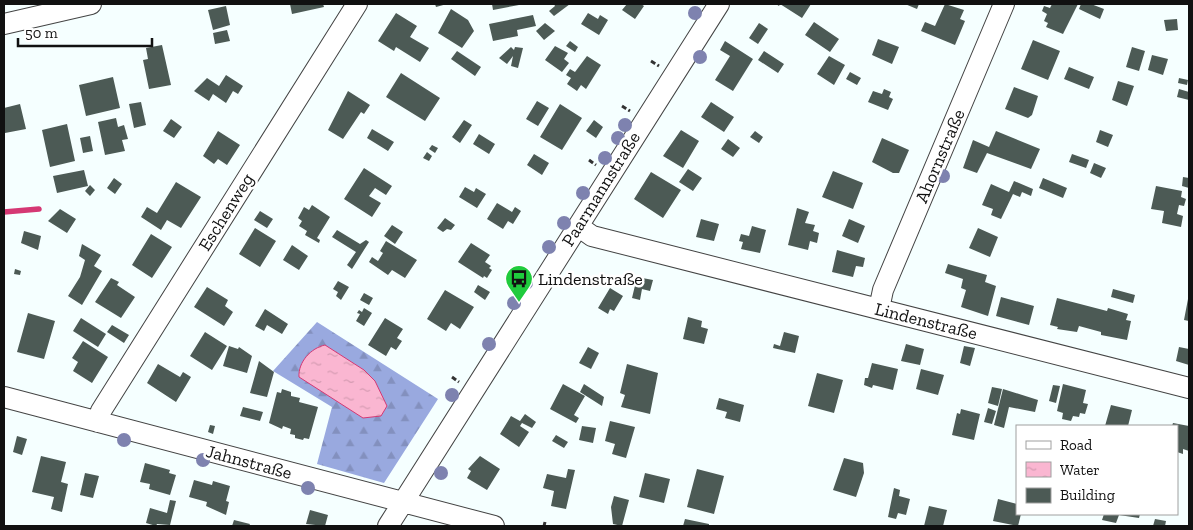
<svg xmlns="http://www.w3.org/2000/svg" width="1193" height="530" font-family="'Zilla Slab',serif">
<style>
.forest{fill:url(#forest-firs)}
.water{fill:url(#water-ripples);stroke:#d53874}
.lines{fill:none;stroke-linecap:round;stroke-linejoin:round}
.stream{stroke:#d53874;stroke-width:5.5}
.building{fill:#4c5a55}
.minor-casing{stroke:#444;stroke-width:22}
.path{stroke:#333;stroke-width:3;stroke-dasharray:5 2.5;stroke-linecap:butt}
.minor{stroke:#fff;stroke-width:20}
.tree{fill:#7e82af}
.labels{text-anchor:middle;stroke-width:5;stroke-linejoin:round;paint-order:stroke}
.street-label{font-size:18px;fill:#111;stroke:#fff}
.poi-label{font-size:18px;fill:#111;stroke:#fff;text-anchor:start}
</style>
<defs>
<pattern id="forest-firs" width="22" height="20" patternUnits="userSpaceOnUse" patternTransform="scale(1.25)"><rect width="22" height="20" fill="#99a9df"/><path d="M5 1l3.5 6h-7zM16 11l3.5 6h-7z" fill="#8390be"/></pattern>
<pattern id="water-ripples" width="26" height="14" patternUnits="userSpaceOnUse" patternTransform="scale(1.25)"><rect width="26" height="14" fill="#fab6d1"/><path d="M2 4q2-2 4 0t4 0M15 11q2-2 4 0t4 0" fill="none" stroke="#d59bb2"/></pattern>
</defs>
<rect width="100%" height="100%" fill="#f5ffff"/>
<path class="forest" d="M317,322L438,399L384,483L317,464L332,407L273,371Z"/>
<path class="water" d="M325,345L364,370L375,381L387,406L381,416L363,418L299,377C298,362 311,348 325,345Z"/>
<g class="lines">
<path class="stream" d="M4,212L39,209"/>
</g>
<path class="building" d="M290,4H323L324,7L292,14Z
M435,4H447L436,7Z
M492,4H519V5L493,10Z
M554,4H570L554,16L549,11L555,6Z
M627,4H641L644,6L635,19L622,10Z
M776,4H811L802,18L780,4L779,6Z
M905,4H919L917,9Z
M945,4L964,10L960,19L965,21L955,45L921,31L925,22L935,26Z
M1052,4H1078L1063,34L1046,27L1048,23L1044,21L1047,14L1042,11L1044,6L1050,8Z
M1081,4H1091L1104,9L1100,19L1079,9Z
M226,6L230,25L213,30L208,10Z
M451,9L468,20L474,31L462,48L438,33Z
M396,13L417,26L410,37L429,48L420,62L396,47L394,51L378,41Z
M588,13L598,19L600,15L608,20L599,35L581,24Z
M533,15L536,26L517,30L518,36L493,41L489,24Z
M1177,19L1178,30L1166,31L1164,20Z
M814,22L839,39L830,52L805,35Z
M545,23L555,31L544,40L536,31Z
M759,23L768,29L758,44L749,38Z
M227,30L230,41L215,44L213,33Z
M878,39L899,47L892,64L872,55Z
M1033,40L1060,51L1048,80L1021,69Z
M570,41L578,47L575,52L566,46Z
M725,41L753,59L733,91L715,80L730,56L720,50Z
M162,45L171,85L149,89L143,60L148,59L146,48Z
M555,46L568,53L564,59L569,63L562,72L545,60Z
M511,47L514,50L515,47L523,48L518,68L511,66L513,56L507,64L499,58Z
M1132,47L1145,51L1139,71L1126,67Z
M457,51L481,67L475,76L451,59Z
M764,51L784,64L778,73L758,60Z
M1152,55L1168,59L1163,75L1148,70Z
M587,56L601,65L586,89L581,85L577,91L567,84L571,78L566,75L570,69L575,72Z
M829,56L845,65L834,85L817,74Z
M1069,67L1094,77L1089,89L1064,79Z
M850,72L861,78L857,85L846,79Z
M401,73L440,98L425,121L386,97Z
M226,75L243,86L238,94L233,91L226,103L213,94L209,101L194,91L207,78L219,86Z
M113,77L120,108L86,116L79,85Z
M1179,78L1188,80L1187,85L1178,83Z
M1118,81L1134,86L1127,106L1112,100Z
M1014,87L1038,96L1032,115L1028,118L1005,109Z
M884,89L891,92L889,97L893,99L888,110L868,102L873,91L882,94Z
M1179,89L1189,92V100L1177,97Z
M348,91L370,105L364,114L361,112L343,139L328,130Z
M537,101L549,108L538,126L526,119Z
M141,102L146,125L134,128L129,104Z
M711,102L734,117L724,132L701,117Z
M20,104L26,129L5,133L4,108Z
M560,104L582,118L562,150L540,137Z
M116,118L118,127L124,125L128,139L122,140L125,151L105,155L98,122Z
M171,119L182,127L174,138L163,131Z
M464,120L472,125L460,143L452,137Z
M594,120L603,127L596,138L586,131Z
M67,124L75,161L50,167L42,130Z
M372,129L394,142L388,151L367,138Z
M681,130L699,141L683,168L663,156Z
M1100,130L1113,135L1108,147L1096,142Z
M218,131L240,145L227,165L218,159L214,164L203,156Z
M755,131L763,137L759,143L750,137Z
M996,131L1040,149L1031,169L987,153L977,173L963,168L973,140L989,147Z
M479,134L495,144L489,154L473,144Z
M90,136L93,151L83,153L80,138Z
M882,138L909,150L899,173H893L872,162Z
M728,139L740,148L733,157L721,149Z
M432,145L438,148L435,153L429,149Z
M427,152L432,156L429,161L423,158Z
M534,154L549,163L542,175L527,165Z
M1072,154L1089,160L1086,168L1069,162Z
M1094,163L1106,168L1101,178L1090,173Z
M364,168L392,186L386,195L375,188L369,196L381,203L372,217L344,199Z
M688,169L702,178L693,191L679,182Z
M84,170L88,186L57,193L53,176Z
M833,171L863,183L853,209L822,197Z
M651,172L681,190L663,218L634,199Z
M1183,177L1189,178V188L1182,186Z
M114,178L122,184L115,194L107,188Z
M1043,178L1067,188L1063,198L1039,188Z
M1014,181L1033,189L1031,196L1022,192L1020,197L1013,194L1001,219L991,215L993,209L982,205L991,184L1009,192Z
M176,182L201,197L181,228L167,220L161,230L141,217L147,207L157,213Z
M90,185L95,190L90,196L85,191Z
M1156,186L1182,191L1181,197L1186,199L1184,206L1179,205L1177,214L1183,216L1181,227L1162,223L1164,211L1151,209Z
M465,187L474,192L476,188L486,194L477,208L459,197Z
M497,203L512,212L515,207L521,211L513,224L508,221L503,229L487,219Z
M312,205L330,217L317,238L320,240L319,243L305,235L307,231L299,226L302,221L298,218L304,207L309,210Z
M797,208L809,212L805,223L815,225L813,231L819,233L817,243L810,241L808,250L788,245Z
M60,209L76,219L67,233L48,221Z
M260,211L273,219L267,228L254,220Z
M445,218L455,225L451,230L447,229L443,232L437,228Z
M701,219L719,224L714,241L696,237Z
M849,219L865,226L858,243L842,236Z
M392,225L403,232L395,244L384,236Z
M752,226L766,230L760,253L741,249L743,242L739,241L741,234L749,236Z
M255,228L276,241L260,267L239,254Z
M978,228L998,237L990,257L969,248Z
M337,230L360,244L366,240L369,242L352,269L347,265L356,252L332,237Z
M24,231L41,236L38,250L21,243Z
M151,234L172,247L152,278L132,265Z
M386,241L417,260L405,278L392,270L388,275L369,262L372,257L378,261L383,253L380,251Z
M471,243L490,255L485,262L491,266L489,268L492,270L487,278L484,276L483,278L458,262Z
M82,244L101,255L94,266L102,271L82,305L68,296L80,277L85,260L79,256Z
M292,245L308,256L299,270L283,260Z
M837,250L865,258L863,267L856,266L853,277L832,272Z
M948,264L987,275L985,282L996,286L988,316L961,307L966,290L961,288L963,279L945,273Z
M15,269L21,271L20,275L14,274Z
M637,277L653,280L650,291L642,289L640,300L632,298Z
M111,278L119,282L117,285L135,297L121,318L95,302Z
M338,281L349,287L341,300L336,296L338,292L333,289Z
M478,285L490,292L485,300L474,292Z
M207,287L228,300L225,306L233,312L224,326L194,307Z
M610,288L623,296L614,311L610,309L608,314L598,308Z
M1113,289L1135,295L1133,303L1111,297Z
M445,290L474,307L460,329L451,323L446,331L427,319Z
M364,293L373,298L369,305L360,300Z
M1001,297L1034,306L1029,325L996,316Z
M1057,298L1107,311L1108,308L1128,314L1126,320L1131,321L1127,340L1101,335V332L1079,326L1077,332L1057,329L1058,327L1050,325Z
M1188,299H1189V321L1184,320Z
M364,308L372,313L364,326L356,321L360,314L357,313L359,310L362,312Z
M265,309L288,324L282,334L267,325L264,331L255,326Z
M28,313L55,321L44,359L17,352Z
M688,317L702,321L701,327L708,329L704,344L683,339Z
M81,318L106,334L98,347L73,331Z
M385,318L403,329L397,338L402,341L396,350L391,347L386,356L368,345Z
M112,325L129,335L124,343L107,332Z
M205,332L227,346L212,370L190,356Z
M784,332L799,336L795,353L773,348L774,344L780,346Z
M83,341L108,357L92,383L73,371L78,362L72,358Z
M906,344L924,349L920,365L901,361Z
M229,346L238,349L239,347L252,356L247,373L223,366Z
M964,346L975,348L970,366L960,363Z
M588,347L599,353L591,369L579,363Z
M1179,347L1189,349V365L1176,361Z
M259,361L274,372L267,397L250,393Z
M872,363L898,369L893,390L873,385L872,388L864,385L865,378H868Z
M158,364L180,377L183,372L191,377L176,402L147,383Z
M627,364L658,373L650,414L621,407L625,395L620,393Z
M921,369L944,375L938,395L916,389Z
M817,373L843,380L834,413L808,406Z
M563,384L585,396L574,415L579,418L576,423L550,409Z
M584,384L604,397L602,406L580,392Z
M1063,384L1086,390L1083,403L1088,404L1085,414L1080,413L1079,417L1073,416L1071,421L1062,419L1063,413L1057,411Z
M1053,385L1060,386L1056,403L1049,401Z
M992,387L1002,389L998,406L988,403Z
M282,389L291,392V396L300,398L299,402L318,407L309,439L304,438L303,440L295,438V435L290,434L291,429L283,426L282,429L269,423L277,392L281,393Z
M1003,389L1038,400L1035,412L1009,407L1004,428L994,425Z
M719,398L744,405L740,422L725,418L727,412L716,409Z
M1111,405L1132,410L1128,426H1105Z
M243,407L263,412L260,421L240,416Z
M988,408L996,411L992,424L984,422Z
M961,409L980,414L974,440L952,435L957,413L960,414Z
M525,414L536,422L532,428L522,423L520,426L529,432L519,447L500,434L511,416L520,421Z
M610,421L635,427L626,458L612,454L615,444L605,441Z
M1173,423L1189,426V451L1183,449V454L1177,452V426H1172Z
M210,425L215,426L213,434L208,432Z
M582,426L596,428L593,443L579,440Z
M556,435L568,442L564,448L552,441Z
M17,436L27,439L22,455L13,452Z
M41,456L66,462L61,482L68,484L62,512L51,509L54,497L32,492Z
M480,456L500,469L487,490L467,478L471,471L468,469Z
M844,458L863,463L864,473L856,497L833,490Z
M145,463L170,470L169,473L176,475L170,495L149,489L150,484L140,482Z
M568,469L575,470L566,509L551,506L554,491L543,488L547,474L566,478Z
M697,469L724,476L714,514L687,507Z
M85,473L99,476L93,498L80,495Z
M645,473L670,479L664,503L639,497Z
M194,480L212,485L213,481L230,486L226,501L229,502L226,515L206,506L207,502L189,497Z
M894,488L900,490L899,496L910,499L906,515L898,513L896,519L888,517Z
M614,496L629,500L622,526L613,524L611,507Z
M998,499L1017,504V514H1021L1018,526L993,521Z
M170,500L176,501L170,525L157,524L156,526L146,523L150,508L167,513Z
M929,506L947,510L943,526H924Z
M310,510L328,515L325,526L306,524Z
M1104,514H1140L1139,518L1119,515L1116,523L1102,520Z
M685,519L709,524V526H683Z
M1155,519L1166,521L1165,526H1153Z
M234,520L250,524L249,526H232Z"/>
<g class="lines">
<defs>
<path id="minor" d="M4,24L91,4
M578,226L592,236L1189,388
M879,309L883,290L1004,4
M4,397L494,526
M98,422L101,411L357,4
M388,526L719,4"/>
</defs>
<use href="#minor" class="minor-casing"/>
<path class="path" d="M651,61L659,66
M622,106L630,111
M589,160L596,165
M452,377L459,382
M544,526L545,522"/>
<use href="#minor" class="minor"/>
</g>
<g class="tree">
<circle cx="695" cy="13" r="7"/>
<circle cx="700" cy="57" r="7"/>
<circle cx="625" cy="125" r="7"/>
<circle cx="618" cy="138" r="7"/>
<circle cx="605" cy="158" r="7"/>
<circle cx="943" cy="176" r="7"/>
<circle cx="583" cy="193" r="7"/>
<circle cx="564" cy="223" r="7"/>
<circle cx="549" cy="247" r="7"/>
<circle cx="526" cy="283" r="7"/>
<circle cx="514" cy="303" r="7"/>
<circle cx="489" cy="344" r="7"/>
<circle cx="452" cy="395" r="7"/>
<circle cx="124" cy="440" r="7"/>
<circle cx="203" cy="460" r="7"/>
<circle cx="441" cy="473" r="7"/>
<circle cx="308" cy="488" r="7"/>
</g>
<defs>
<symbol id="bus-pin" viewBox="-11 -11 22 30"><path d="M0 17L-7.5 6A9.5 9.5 0 1 1 7.5 6Z" fill="#1fcb3d" stroke="#fff"/><path d="M-5-6H5V4H4V6H2V4H-2V6H-4V4H-5ZM-3.5-4V0h7V-4ZM-3.5 1.2v1.5H-2V1.2ZM2 1.2v1.5H3.5V1.2Z" fill="#111"/></symbol>
</defs>
<g fill-rule="evenodd">
<use href="#bus-pin" x="503" y="263" width="32" height="43"/>
</g>
<g class="labels">
<g class="street-label">
<text transform="translate(940 156) rotate(-67)" y="6">Ahornstraße</text>
<text transform="translate(601 189) rotate(-58)" y="6">Paarmannstraße</text>
<text transform="translate(226 212) rotate(-58)" y="6">Eschenweg</text>
<text transform="translate(926 321) rotate(14)" y="6">Lindenstraße</text>
<text transform="translate(249 462) rotate(15)" y="6">Jahnstraße</text>
</g>
<g class="poi-label">
<text x="538" y="285">Lindenstraße</text>
</g>
</g>
<rect width="1193" height="530" fill="none" stroke="#111111" stroke-width="10"/>
<rect x="1016" y="425" width="162" height="90" fill="#ffffff" stroke="#a0a0a0"/>
<rect x="1026" y="441" width="25" height="8" fill="#ffffff" stroke="#a0a0a0"/>
<text x="1060" y="450" font-size="15" fill="#111111">Road</text>
<rect x="1026" y="462" width="25" height="15" fill="url(#water-ripples)" stroke="#a0a0a0"/>
<text x="1060" y="475" font-size="15" fill="#111111">Water</text>
<rect x="1026" y="488" width="25" height="15" fill="#4c5a55" stroke="#a0a0a0"/>
<text x="1060" y="500" font-size="15" fill="#111111">Building</text>
<path d="M18 38v8h134v-8" fill="none" stroke="#111111" stroke-width="2.5"/>
<text x="25" y="38" font-size="15" fill="#111111" stroke="#ffffff" stroke-width="4" paint-order="stroke">50 m</text>
</svg>
